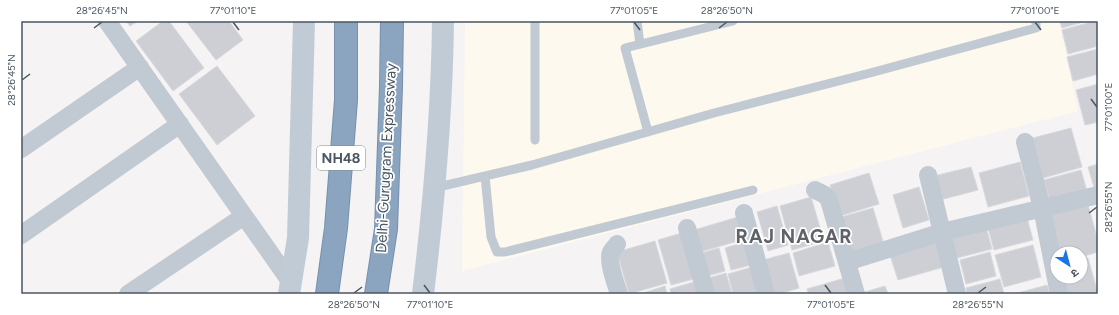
<svg xmlns="http://www.w3.org/2000/svg" width="1119" height="315" font-family="Figtree,'Noto Sans Devanagari',sans-serif">
<style>
.commercial{fill:#fdf9ef}
.building{fill:#cdcfd5;stroke:#d7d9de}
.lines{fill:none;stroke-linecap:round;stroke-linejoin:round}
.highway-casing{stroke:#7690ad;stroke-width:24}
.lane{stroke:#c1cad2;stroke-width:9}
.street{stroke:#c1cad2;stroke-width:18}
.secondary{stroke:#c1cbd6;stroke-width:22}
.highway{stroke:#8ba5c1;stroke-width:22}
.ticks{fill:none;stroke:#4a5661;stroke-width:1.5}
.labels{text-anchor:middle;stroke-width:3.5;stroke-linejoin:round;paint-order:stroke}
.shield{fill:#fff;stroke:#808990;stroke-width:1}
.shield-label{font-size:14px;font-weight:bold;fill:#4a5661}
.street-label{font-size:15px;fill:#4a5661;stroke:#fff}
.district-label{font-size:19px;font-weight:bold;letter-spacing:1px;fill:#5f6368;stroke:#fff}
.neatline{fill:none;stroke:#4a5661;stroke-width:1.5}
.ticks-label{font-size:10px;text-anchor:middle;fill:#4a5661}
</style>
<rect width="100%" height="100%" fill="#f5f3f3"/>
<path class="commercial" d="M465,21H1059L1078,111L462,271Z"/>
<path class="building" d="M126,21H138L130,26Z
M163,21H169L204,68L173,91L136,41Z
M186,21H229L243,40L216,60Z
M1060,21H1087L1062,28Z
M1095,21H1098V46L1068,54L1062,30Z
M1098,49V74L1073,81L1067,57Z
M217,66L255,116L217,145L179,94Z
M1098,84V122L1085,125L1076,90Z
M1071,128L1082,167L1043,178L1033,138Z
M1020,162L1029,196L988,207L979,173Z
M1098,164V190L1095,191L1088,167Z
M971,167L978,190L940,200L934,176Z
M1081,170L1088,195L1051,205L1044,180Z
M869,173L879,204L840,216L830,185Z
M919,187L929,220L903,228L893,195Z
M811,197L824,241L792,250L780,206Z
M1087,201L1098,241V252L1081,257V253H1057L1046,212Z
M777,206L788,245L768,251L757,212Z
M873,208L885,248L851,259L838,218Z
M1026,214L1033,240L994,250L987,224Z
M738,217L745,239L700,252L694,230Z
M986,227L992,249L953,259L947,238Z
M685,232L698,278L671,285L658,240Z
M935,238L944,267L898,280L889,252Z
M655,241L667,283L629,294L617,252Z
M745,242L751,265L731,270L725,248Z
M828,242L835,266L799,276L793,253Z
M1033,245L1041,277L1004,287L995,255Z
M719,248L725,271L704,277L698,254Z
M990,252L996,276L966,284L960,260Z
M789,253L799,288L779,294H772L763,260Z
M1088,258L1098,294H1067L1062,277H1081V260Z
M752,267L760,294H733L728,274Z
M726,273L732,294H710L705,279Z
M845,278L849,294H808L807,289Z
M1000,279L1004,294H967L966,288Z
M697,281L701,294H671L670,289Z
M1047,285L1050,294H1014Z
M665,286L667,294H640Z
M885,286L888,294H858Z"/>
<g class="lines">
<defs>
<path id="highway" d="M327,294L336,228L346,100V21
M376,294L386,229L391,87L392,21"/>
</defs>
<use href="#highway" class="highway-casing"/>
<path class="lane" d="M535,21V140
M637,21L640,44
M648,132L625,48L733,21
M485,176L491,237L497,252H505L753,190
M434,188L532,165L714,113L870,73L1036,28V21"/>
<path class="street" d="M107,21L292,284
M1025,142L1042,208L1059,294
M21,149L140,67
M928,175L957,294
M815,190L825,195L829,200L856,294
M744,213L766,294
M687,228L706,294
M21,235L180,124
M617,244C616,246 613,249 611,252C607,261 616,284 619,294
M847,262L942,232L1098,195
M128,294L244,216"/>
<path class="secondary" d="M289,294L298,238L304,21
M423,294C434,203 442,112 443,21"/>
<use href="#highway" class="highway"/>
</g>
<path class="ticks" d="M233,22L239,30M634,22L640,30M1035,22L1041,30M94,28L102,22M719,28L727,22M22,80L30,74M1091,99L1097,107M1089,213L1097,207M424,285L430,293M825,285L831,293M354,293L362,287M978,293L986,287"/>
<g class="labels">
<rect class="shield" x="317" y="146" width="48" height="24" rx="3"/>
<g class="shield-label">
<text x="341" y="163">NH48</text>
</g>
<g class="street-label">
<text transform="translate(386 158) rotate(-87)" y="5">Delhi-Gurugram Expressway</text>
</g>
<g class="district-label">
<text x="794" y="243">RAJ NAGAR</text>
</g>
</g>
<rect width="1119" height="315" fill="none" stroke="#ffffff" stroke-width="44"/>
<g transform="translate(1069 265) rotate(144)"><circle r="19" fill="#ffffff" stroke="#b7bbc0"/>
<path d="M0-3L7 15L0 10L-7 15Z" fill="#1a73e8"/>
<text y="-6" font-size="11" font-weight="bold" text-anchor="middle" fill="#4a5661">उ</text>
</g>
<rect x="22" y="22" width="1075" height="271" class="neatline"/>
<g class="ticks-label">
<text x="102" y="14">28°26'45"N</text>
<text x="233" y="14">77°01'10"E</text>
<text x="634" y="14">77°01'05"E</text>
<text x="727" y="14">28°26'50"N</text>
<text x="1035" y="14">77°01'00"E</text>
<text transform="translate(11 80) rotate(-90)" y="4">28°26'45"N</text>
<text transform="translate(1108 107) rotate(-90)" y="4">77°01'00"E</text>
<text transform="translate(1108 207) rotate(-90)" y="4">28°26'55"N</text>
<text x="354" y="308">28°26'50"N</text>
<text x="430" y="308">77°01'10"E</text>
<text x="831" y="308">77°01'05"E</text>
<text x="978" y="308">28°26'55"N</text>
</g>
</svg>
